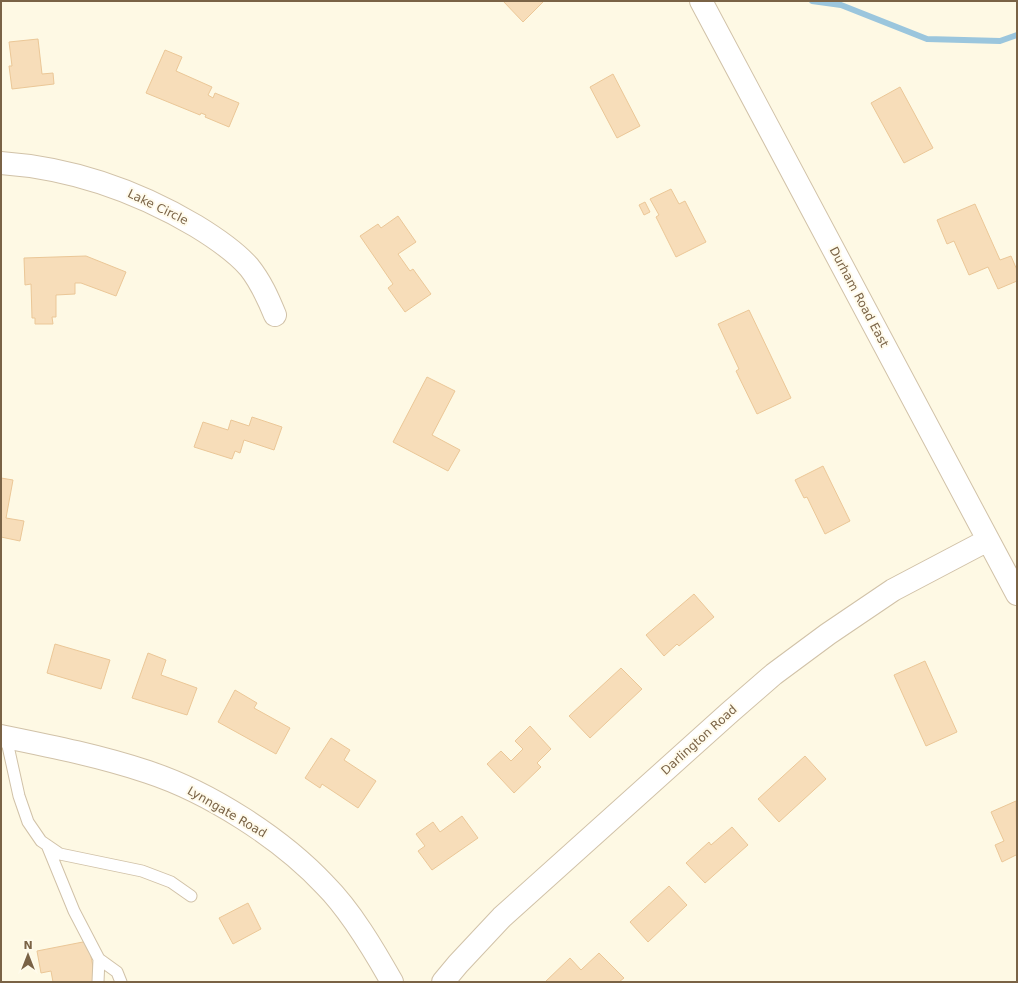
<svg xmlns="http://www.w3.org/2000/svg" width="1018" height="983" font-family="'DejaVu Sans',sans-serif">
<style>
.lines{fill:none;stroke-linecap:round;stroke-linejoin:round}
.stream{stroke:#9bc6dd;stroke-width:6}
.building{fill:#f7ddb9;stroke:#ebc797}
.service-casing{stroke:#d1c2a8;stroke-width:13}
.minor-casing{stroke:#d1c2a8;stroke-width:24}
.service{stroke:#fff;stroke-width:11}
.minor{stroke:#fff;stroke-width:22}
.labels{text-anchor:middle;stroke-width:4;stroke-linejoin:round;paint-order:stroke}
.street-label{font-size:12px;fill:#7a6346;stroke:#fffbec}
</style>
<rect width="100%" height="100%" fill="#fef9e4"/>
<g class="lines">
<path class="stream" d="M812,1L841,5L927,39L1000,41L1017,35"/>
</g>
<path class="building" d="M503,1H544L523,22Z
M38,39L42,74L53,73L54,84L12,89L9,66H12L9,42Z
M165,50L182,57L176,71L212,87L208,95L213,98L215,93L239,103L229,127L205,117L206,115L201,113L200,115L146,93Z
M613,74L640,126L617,138L590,87Z
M900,87L933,148L904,163L871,103Z
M671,189L679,204L685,201L706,242L676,257L656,217L659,215L650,199Z
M645,202L650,212L644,215L639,205Z
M975,204L1000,260L1011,256L1017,270V281L998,289L988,267L969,275L954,241L947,244L937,220Z
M398,216L416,242L398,254L410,271L413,269L431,294L405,312L388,288L393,284L360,236L378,224L381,228Z
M86,256L126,272L116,296L81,283H75V294L56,295V317H52L53,324H35V318H32L31,284L25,285L24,258Z
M749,310L791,398L757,414L736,371L739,369L718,324Z
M427,377L455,391L432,435L460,450L448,471L393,442Z
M252,417L282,427L274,450L244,440L240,453L235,451L232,459L194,447L203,422L228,430L231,420L249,426Z
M823,466L850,521L825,534L807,497L804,498L795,480Z
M1,478L13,480L6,518L24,521L20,541L1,537Z
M694,594L714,617L679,646L677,644L664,656L646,635Z
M55,644L110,660L101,689L47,673Z
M148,653L166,660L161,675L197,688L187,715L132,698Z
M925,661L957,732L926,746L894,675Z
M621,668L642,689L590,738L569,716Z
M235,690L257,703L254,708L290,728L276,754L218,722Z
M530,726L551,749L537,763L541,767L514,793L487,764L501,751L511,761L523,749L515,741Z
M331,738L350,750L344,760L376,781L358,808L322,784L320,788L305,778Z
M805,756L826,779L779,822L758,799Z
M1016,801L1017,857L1016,855L1002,862L995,845L1004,841L991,812Z
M462,816L478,838L432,870L418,851L425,846L416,834L433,822L440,832Z
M732,827L748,845L705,883L686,863L709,842L711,845Z
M669,886L687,905L648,942L630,922Z
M248,903L261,929L233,944L219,918Z
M88,941L96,982H53L51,971L41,973L37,951Z
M599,953L624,978L619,982H545L570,958L581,970Z"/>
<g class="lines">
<defs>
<path id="service" d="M6,737L19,796L28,822L41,841L60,854L142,871L171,882L191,896
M47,845L74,911L99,959L98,982
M99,959L117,972L121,982"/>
<path id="minor" d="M701,1L1017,594
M1,163C70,168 137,191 196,226C214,237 235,251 249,267C261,282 268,298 275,315
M1,736C50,746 100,756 148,772C209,792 281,838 325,885C351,911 374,950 392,982
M443,982L458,964L502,917L729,713L774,674L828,634L893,590L988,540"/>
</defs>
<use href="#service" class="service-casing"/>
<use href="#minor" class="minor-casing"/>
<use href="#service" class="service"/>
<use href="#minor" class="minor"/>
</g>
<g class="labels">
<g class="street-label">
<text transform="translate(158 207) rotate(26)" y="4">Lake Circle</text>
<text transform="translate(859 297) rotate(62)" y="4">Durham Road East</text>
<text transform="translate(699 740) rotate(-42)" y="4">Darlington Road</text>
<text transform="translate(227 812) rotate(30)" y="4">Lynngate Road</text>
</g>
</g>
<rect width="1018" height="983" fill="none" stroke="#7a6346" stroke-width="4"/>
<g transform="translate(28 955)" stroke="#fffbec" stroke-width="3" paint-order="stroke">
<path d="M0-3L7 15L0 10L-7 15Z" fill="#7a6346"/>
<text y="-6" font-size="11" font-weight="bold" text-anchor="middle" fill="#7a6346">N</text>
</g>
</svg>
